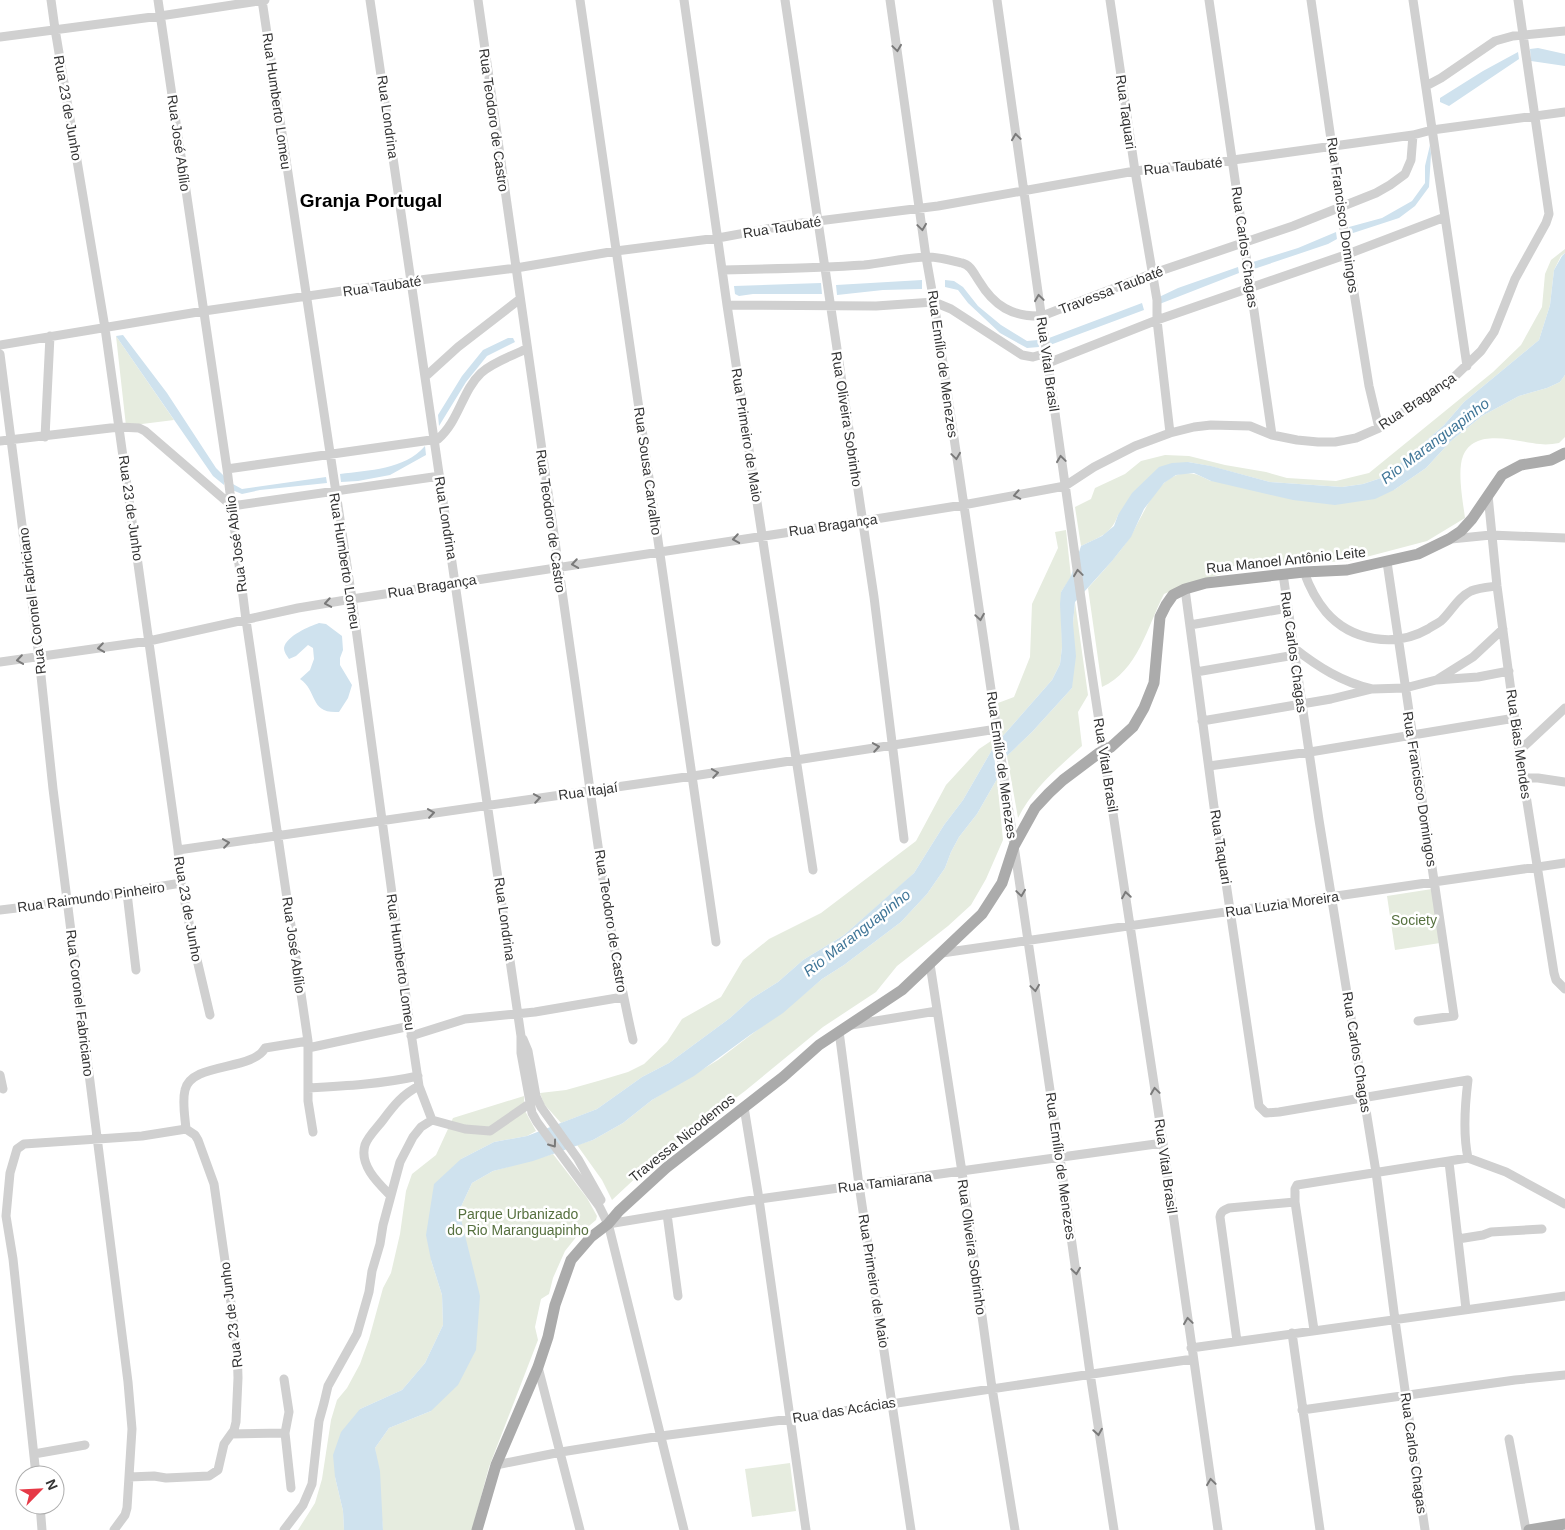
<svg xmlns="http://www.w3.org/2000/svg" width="1565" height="1530" font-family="Helvetica,sans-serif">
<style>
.green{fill:#e6ecdf}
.water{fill:#cfe2ee}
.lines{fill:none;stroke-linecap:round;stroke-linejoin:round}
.minor{stroke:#d0d0d0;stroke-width:9}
.major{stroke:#ababab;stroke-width:11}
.oneway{stroke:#7a7a7a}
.labels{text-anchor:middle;stroke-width:5;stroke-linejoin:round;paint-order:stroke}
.street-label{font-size:14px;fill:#333;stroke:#fff}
.park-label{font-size:14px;fill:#56703f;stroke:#fff}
.water-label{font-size:15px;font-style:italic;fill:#3f7597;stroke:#fff}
.district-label{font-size:19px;font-weight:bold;fill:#000;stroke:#fff}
</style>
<rect width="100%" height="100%" fill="#fff"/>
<path class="green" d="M1565,249V253L1561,256L1554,270L1550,305L1539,340L1464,402L1444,425L1395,468L1381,478L1363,484L1342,487L1270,482L1210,466L1188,462L1118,515C1111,535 1099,537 1081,546L1075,507L1091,499L1095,488L1125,474L1141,461L1165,455L1189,456L1225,465L1266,472L1287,478L1336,481L1369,473L1493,372L1521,345L1542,307L1545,274L1551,260Z
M116,336L174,420L126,426Z
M1565,375V437L1559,443C1553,444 1546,445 1540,444C1516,442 1475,427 1463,456C1457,471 1463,502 1465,518L1427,541L1351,561L1276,564L1270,560L1229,567L1225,573L1190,583L1164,594C1147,627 1138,671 1102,687L1088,588C1103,571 1118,555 1130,537C1144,515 1159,467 1194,474C1200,475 1206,479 1211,481L1394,490L1426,468L1451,441L1482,416L1519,396L1547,388L1560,382Z
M1066,530L1071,577L1061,592L1062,647L1060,664L1052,680L1002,737L998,703L1014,697L1030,657L1032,604L1058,548L1055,532Z
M1075,602L1088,695L1078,712L1082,746C1057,769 1033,788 1018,818L1007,756L1032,732L1072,688L1073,623Z
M991,741L993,748L963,800L944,825L914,873L901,885L844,935L803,960L778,982L751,999L730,1018L669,1063L642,1077L597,1109L561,1123L544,1104L540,1093L566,1090L598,1081L628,1072L644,1064L667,1042L682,1019L721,997L743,960L769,939L821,913L916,841L946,785L979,749Z
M997,779L1003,840L986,879L971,905L948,926L897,966L876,992L823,1027L745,1091L693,1130L642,1172L612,1200L602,1180L577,1145L593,1140L623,1123L652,1100L718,1060L803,995L822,979L844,965L901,922L927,894L945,868L951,852L959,837L977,814Z
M1432,889L1440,943L1395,950L1387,896Z
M524,1096V1109L536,1131L527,1136L494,1142L461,1159L431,1260L442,1295L443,1325L425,1363L402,1390L360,1409L335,1477L343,1511L344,1530H298L315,1503L322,1479L331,1420L337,1400L347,1388L360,1364L369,1339L383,1288L391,1273L400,1234L406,1191L412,1174L436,1155L453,1118Z
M553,1154L587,1198L597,1216L596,1220L577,1236L565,1251L553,1278L549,1294L541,1299L535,1327L538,1340L489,1467L472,1530H383L375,1448L389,1428L431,1411L468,1252L459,1211L472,1183L493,1171Z
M790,1463L796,1511L752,1517L745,1469Z"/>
<path class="water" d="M1538,48L1565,54V66L1531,61L1530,49Z
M1518,52L1519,59L1449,106L1440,102V98L1483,71Z
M1430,145L1431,154L1429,187L1415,206L1399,218L1350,234L1349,227L1382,218L1412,201L1425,183V166Z
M1336,232L1337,239L1328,244L1254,269L1253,262L1298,248Z
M1565,253V375L1560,382L1547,388L1519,396L1482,416L1451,441L1426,468L1394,490L1375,499L1335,505L1293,500L1211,481L1194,473L1176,475L1164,483L1144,509L1131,537L1112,561L1075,602L1073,623L1076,656L1072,688L1032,732L1007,756L1002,737L1052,680L1060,664L1062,647L1060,604L1061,592L1071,576L1081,546L1102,536L1114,526L1118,515L1132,493L1159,467L1172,463L1188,462L1211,466L1270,482L1342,487L1363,484L1381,478L1395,468L1444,425L1464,402L1539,340L1550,305L1554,270L1562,256Z
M1238,267L1239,273L1157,305V298L1178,288Z
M922,280V289L883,290L837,295L836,285Z
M945,280L954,281L963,287L978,306L1001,325L1027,341L1038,340L1039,347L1027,348L1000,333L968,303L958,290L945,287Z
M821,283L822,294H753L739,296L735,294L734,286Z
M1142,303L1144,310L1050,345L1049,338Z
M123,335L167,393L216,468L224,476V485L213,476L116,336Z
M508,338H513L515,342L487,356L466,382L439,426L438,415L462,376L483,350Z
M425,446L426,455L390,475L358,481L341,482L340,474C369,470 404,470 425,446Z
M326,477L327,483L260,490L242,494L232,490L231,483L242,489Z
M319,623L326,624L342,636L343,650L340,658V665L352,685L348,698L339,712C309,714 318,691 300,679L310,670L314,659L313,648L308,645L296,656L289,659C287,656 284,652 284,648C286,636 310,626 319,623Z
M993,748L997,779L977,814L959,837L951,852L945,868L927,894L901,922L844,965L822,979L783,1013L750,1035L694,1076L652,1100L623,1123L593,1140L533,1161L493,1171L472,1183L459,1211L480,1296L476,1350L458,1385L431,1411L389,1428L375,1448L380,1471L383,1530H344L343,1511L335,1477L333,1455L341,1432L360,1409L402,1390L425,1363L443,1325L442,1295L431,1260L426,1235L434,1184L461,1159L494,1142L527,1136L597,1109L642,1077L669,1063L730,1018L751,999L778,982L803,960L844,935L914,873L944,825L963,800Z"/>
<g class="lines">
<path class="minor" d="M51,0L55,29L105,328L178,850L181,883L194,947L210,1015
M158,0L227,469L246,620L308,1041V1101L313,1132
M262,0L352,599L410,1026L419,1086L432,1120
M370,0L521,1036V1053L532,1113L537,1122L599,1206L608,1224
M478,0C508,218 539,436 571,654C590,783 604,913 633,1040
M580,0L716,942
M684,0L727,305L813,870
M785,0L874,597L904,839
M890,0L926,257L934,302L1060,1158L1090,1373L1114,1530
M997,0L1089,655L1163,1143L1218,1530
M1110,0L1135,171L1157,300V320L1170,433
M1209,0L1272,435
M1311,0L1344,230L1369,386L1379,428
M1413,0L1467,366
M0,37L160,16L265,0
M1426,86L1441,78L1495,41L1513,36L1565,31
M723,270C770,269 817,268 864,265C885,263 907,257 928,257C939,257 950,260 962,263C971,265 974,274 979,281C994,306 1012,317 1042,316L1151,274L1293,226L1376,193L1390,185L1405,174L1411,160L1413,135
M727,305L876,306L934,302L951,309L1022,355L1033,357L1047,353
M0,345L204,311L412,281L516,268L616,251L718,238L794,224L938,206L1135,171L1233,160L1413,135L1432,130L1565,112
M0,354L39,657L53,789L128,1382L132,1429L127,1508L125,1515L114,1530
M1048,363L1157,320L1348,254L1445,217
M425,377L458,347L520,299
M45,437L50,336
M0,441L119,427L139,428L145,431L232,506L440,476
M227,469L438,439C459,421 462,391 481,373C493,362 512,356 526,349
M1488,495L1497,586L1519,751L1554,973L1556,980L1565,989
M1451,539L1491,535L1565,538
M1387,562L1454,1016L1418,1021
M1304,572C1309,586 1316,600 1326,612C1351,641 1395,648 1428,629C1432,626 1437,624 1441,621C1451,612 1458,597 1471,591C1478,588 1489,587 1497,586
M1283,574L1319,820L1376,1172L1395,1320L1425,1530
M1185,589L1214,807L1221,849L1259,1106L1266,1113L1279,1112L1468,1080C1465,1104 1463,1135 1468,1158
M1190,625L1288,608
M1294,648C1318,667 1342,682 1372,689
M0,662L149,641L298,608L352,599L863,521L963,505L1065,486L1094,467L1135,446L1170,433L1194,427L1211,425L1250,426L1272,435L1297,440L1318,442H1335L1356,438L1379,428L1448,383L1481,351L1494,332L1515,279L1546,223L1549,214L1518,0
M1196,672L1295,655
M1438,679L1473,657L1503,629
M1202,721L1331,699L1372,689L1405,688L1436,680L1478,677L1509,671
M1519,751L1565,708
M1209,766L1310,752L1515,718
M1524,778H1538L1565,782
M178,850L693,776L997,729
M127,893L136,970
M0,910L67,902L181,883
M942,953L1565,863
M930,964L962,1172L992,1388L1015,1530
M851,1025L937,1011
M839,1031L859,1185L911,1530
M411,1036L465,1019L535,1012L623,997
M523,1039L528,1051L536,1096L541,1107L578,1159L601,1200
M308,1048L410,1026
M0,1075L3,1089
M308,1088C345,1086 382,1084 418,1076
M744,1107L759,1199L806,1530
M1449,1162L1466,1309
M390,1195C378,1183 359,1165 365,1145C368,1136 377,1128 383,1120C394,1105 403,1094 419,1086
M667,1214L678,1296
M607,1219L684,1530
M608,1224L759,1199L1163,1143
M1458,1239L1483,1235L1491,1232L1542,1229
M1314,1330L1295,1202V1189L1297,1185L1468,1158L1506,1172L1565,1204
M1292,1333L1320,1530
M1237,1341L1220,1217C1221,1211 1224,1210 1229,1208L1295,1202
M1191,1348L1565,1296
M538,1367L580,1530
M284,1379L289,1412L285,1433L291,1488
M1302,1410L1515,1380L1565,1375
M231,1434L285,1433
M1509,1439L1526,1530
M34,1454L85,1445
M496,1465L561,1452L661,1436L790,1419L1193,1359
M36,1475L13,1259L6,1216L10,1173L17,1149L24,1144L142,1136L186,1129
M129,1477L154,1476L166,1478L209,1476L218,1470L224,1444L234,1430L236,1422L238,1378L237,1345L214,1184L198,1140L195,1135L186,1129C185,1117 182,1102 185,1090C191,1062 253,1071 265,1048L308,1041
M40,1505L42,1530
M284,1530L303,1505L312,1484L319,1421L324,1403L328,1386L357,1334L369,1292L372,1271L380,1244L383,1225L400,1162L413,1137L421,1127L432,1120L465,1129L490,1131L529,1104"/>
<path class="major" d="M477,1530L496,1465L538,1367L548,1337L555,1305L571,1260L591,1237L608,1224L619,1211L666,1168L783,1077L819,1045L902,990L982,914L1002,883L1014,846L1035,808L1049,793L1063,780L1099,753L1111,747L1133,727L1144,708L1154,683L1160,617L1166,605L1173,595L1185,589L1206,583L1304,572L1347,570L1418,554L1449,539L1461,531L1472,519L1502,475L1521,465L1551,460L1565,453
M1529,1530L1565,1524"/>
</g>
<defs><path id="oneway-chevron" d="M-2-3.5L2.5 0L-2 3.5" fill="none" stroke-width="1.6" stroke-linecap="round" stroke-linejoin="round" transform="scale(1.25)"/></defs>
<g class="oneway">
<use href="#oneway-chevron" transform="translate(897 48) rotate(82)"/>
<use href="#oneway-chevron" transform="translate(1016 137) rotate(-98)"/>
<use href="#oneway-chevron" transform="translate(922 227) rotate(82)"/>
<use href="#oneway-chevron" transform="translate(1039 298) rotate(-98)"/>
<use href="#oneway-chevron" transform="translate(956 456) rotate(82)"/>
<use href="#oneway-chevron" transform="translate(1061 459) rotate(-98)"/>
<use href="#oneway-chevron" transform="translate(1017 495) rotate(169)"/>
<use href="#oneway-chevron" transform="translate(736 539) rotate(171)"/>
<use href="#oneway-chevron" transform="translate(575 564) rotate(171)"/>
<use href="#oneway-chevron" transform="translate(1078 573) rotate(-98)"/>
<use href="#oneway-chevron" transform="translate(328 603) rotate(170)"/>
<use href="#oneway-chevron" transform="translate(980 617) rotate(81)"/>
<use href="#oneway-chevron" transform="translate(101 648) rotate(172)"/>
<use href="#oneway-chevron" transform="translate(20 660) rotate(172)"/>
<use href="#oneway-chevron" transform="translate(876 747) rotate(-9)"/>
<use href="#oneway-chevron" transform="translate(715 773) rotate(-9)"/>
<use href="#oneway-chevron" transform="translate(537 798) rotate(-9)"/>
<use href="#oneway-chevron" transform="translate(431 813) rotate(-8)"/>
<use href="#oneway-chevron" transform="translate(226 843) rotate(-8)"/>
<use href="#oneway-chevron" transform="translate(1021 893) rotate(82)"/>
<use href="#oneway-chevron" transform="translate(1126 895) rotate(-99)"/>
<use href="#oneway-chevron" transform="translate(1035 988) rotate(82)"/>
<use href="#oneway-chevron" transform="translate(1155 1091) rotate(-98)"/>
<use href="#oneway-chevron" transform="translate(553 1144) rotate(54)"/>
<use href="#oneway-chevron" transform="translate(1076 1271) rotate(82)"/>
<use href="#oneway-chevron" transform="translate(1188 1321) rotate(-98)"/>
<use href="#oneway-chevron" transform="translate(1098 1432) rotate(81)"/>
<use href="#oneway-chevron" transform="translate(1211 1482) rotate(-98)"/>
</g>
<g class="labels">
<g class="street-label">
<text transform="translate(277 101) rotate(82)" y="5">Rua Humberto Lomeu</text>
<text transform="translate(68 108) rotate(80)" y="5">Rua 23 de Junho</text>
<text transform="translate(1126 112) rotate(82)" y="5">Rua Taquari</text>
<text transform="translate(388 117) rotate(82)" y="5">Rua Londrina</text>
<text transform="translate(494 120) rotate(82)" y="5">Rua Teodoro de Castro</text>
<text transform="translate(179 143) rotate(82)" y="5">Rua José Abílio</text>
<text transform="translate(1183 166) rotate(-6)" y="5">Rua Taubaté</text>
<text transform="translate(1343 215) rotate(82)" y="5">Rua Francisco Domingos</text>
<text transform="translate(782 227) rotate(-9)" y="5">Rua Taubaté</text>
<text transform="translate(1245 247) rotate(82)" y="5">Rua Carlos Chagas</text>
<text transform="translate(382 286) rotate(-8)" y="5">Rua Taubaté</text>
<text transform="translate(1111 290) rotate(-21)" y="5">Travessa Taubaté</text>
<text transform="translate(943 364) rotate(82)" y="5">Rua Emílio de Menezes</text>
<text transform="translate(1048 364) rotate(82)" y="5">Rua Vital Brasil</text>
<text transform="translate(1417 401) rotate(-34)" y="5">Rua Bragança</text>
<text transform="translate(847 419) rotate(81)" y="5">Rua Oliveira Sobrinho</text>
<text transform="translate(747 435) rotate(81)" y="5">Rua Primeiro de Maio</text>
<text transform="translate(648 471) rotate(82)" y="5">Rua Sousa Carvalho</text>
<text transform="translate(131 508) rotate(82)" y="5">Rua 23 de Junho</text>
<text transform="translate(446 518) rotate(81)" y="5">Rua Londrina</text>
<text transform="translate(551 521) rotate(82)" y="5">Rua Teodoro de Castro</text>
<text transform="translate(833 525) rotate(-8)" y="5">Rua Bragança</text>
<text transform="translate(236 544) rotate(-97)" y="5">Rua José Abílio</text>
<text transform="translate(1286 560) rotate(-6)" y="5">Rua Manoel Antônio Leite</text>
<text transform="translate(345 561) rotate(81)" y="5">Rua Humberto Lomeu</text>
<text transform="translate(432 586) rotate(-9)" y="5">Rua Bragança</text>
<text transform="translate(32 601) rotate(-97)" y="5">Rua Coronel Fabriciano</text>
<text transform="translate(1294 652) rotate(82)" y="5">Rua Carlos Chagas</text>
<text transform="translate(1519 744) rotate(82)" y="5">Rua Bias Mendes</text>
<text transform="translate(1002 765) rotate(82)" y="5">Rua Emílio de Menezes</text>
<text transform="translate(1106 765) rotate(81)" y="5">Rua Vital Brasil</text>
<text transform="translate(1420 789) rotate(81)" y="5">Rua Francisco Domingos</text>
<text transform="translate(588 791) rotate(-8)" y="5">Rua Itajaí</text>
<text transform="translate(1221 847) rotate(81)" y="5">Rua Taquari</text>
<text transform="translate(91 897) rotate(-8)" y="5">Rua Raimundo Pinheiro</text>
<text transform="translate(1282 904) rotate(-8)" y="5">Rua Luzia Moreira</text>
<text transform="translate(188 909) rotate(80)" y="5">Rua 23 de Junho</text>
<text transform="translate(505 919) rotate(82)" y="5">Rua Londrina</text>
<text transform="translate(611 921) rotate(81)" y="5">Rua Teodoro de Castro</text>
<text transform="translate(294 945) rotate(82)" y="5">Rua José Abílio</text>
<text transform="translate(401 962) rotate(82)" y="5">Rua Humberto Lomeu</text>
<text transform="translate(80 1003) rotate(83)" y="5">Rua Coronel Fabriciano</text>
<text transform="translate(1357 1052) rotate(81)" y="5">Rua Carlos Chagas</text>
<text transform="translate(682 1138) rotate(-39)" y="5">Travessa Nicodemos</text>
<text transform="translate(1061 1166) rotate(82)" y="5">Rua Emílio de Menezes</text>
<text transform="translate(1166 1166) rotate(82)" y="5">Rua Vital Brasil</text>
<text transform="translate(885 1182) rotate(-7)" y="5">Rua Tamiarana</text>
<text transform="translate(972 1247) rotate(82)" y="5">Rua Oliveira Sobrinho</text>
<text transform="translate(874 1281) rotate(81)" y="5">Rua Primeiro de Maio</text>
<text transform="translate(231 1315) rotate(-97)" y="5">Rua 23 de Junho</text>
<text transform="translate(844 1410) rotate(-9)" y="5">Rua das Acácias</text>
<text transform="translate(1414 1453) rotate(82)" y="5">Rua Carlos Chagas</text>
</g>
<g class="park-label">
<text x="1414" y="925">Society</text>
<text x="518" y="1219">Parque Urbanizado<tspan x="518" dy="16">do Rio Maranguapinho</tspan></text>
</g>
<g class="water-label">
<text transform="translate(1435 441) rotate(-37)" y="5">Rio Maranguapinho</text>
<text transform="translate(857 933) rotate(-38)" y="5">Rio Maranguapinho</text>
</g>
<g class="district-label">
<text x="371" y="207">Granja Portugal</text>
</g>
</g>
<g transform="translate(40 1490) rotate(66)"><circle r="24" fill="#ffffff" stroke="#adadad"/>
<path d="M0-4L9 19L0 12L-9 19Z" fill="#e63946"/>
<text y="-8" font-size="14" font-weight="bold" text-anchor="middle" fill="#333333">N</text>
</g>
</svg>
